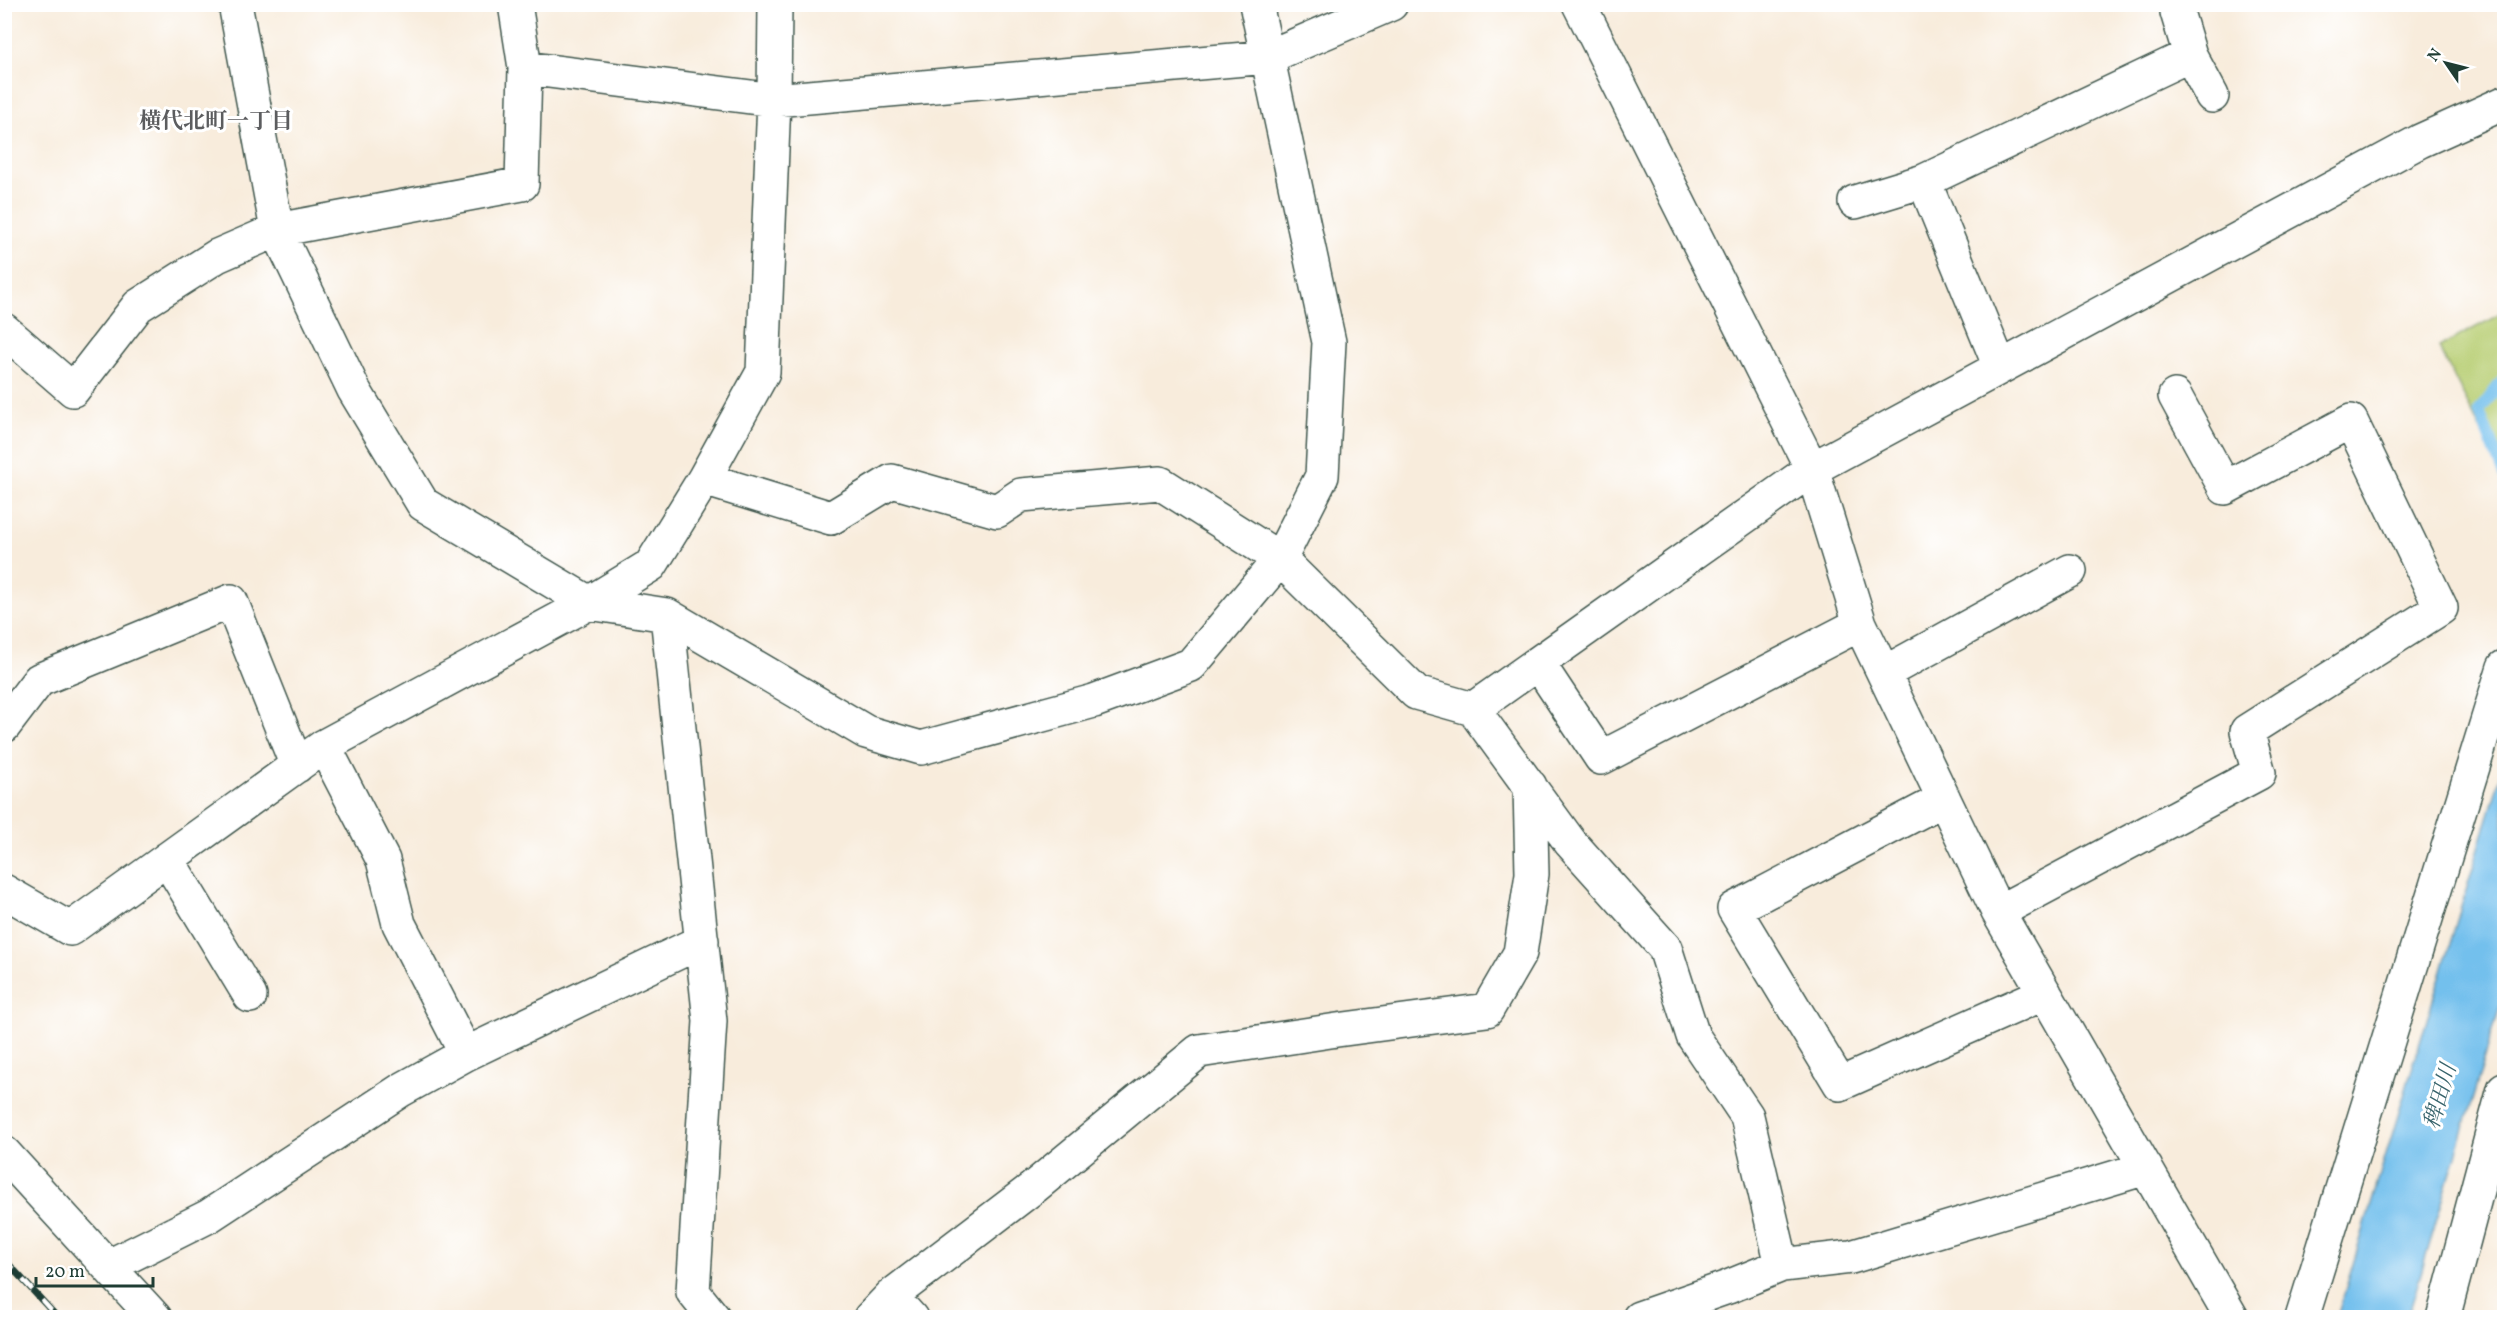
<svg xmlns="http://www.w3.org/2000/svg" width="2509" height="1322" font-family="Vollkorn,'Noto Serif JP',serif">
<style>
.green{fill:#b7ce72;stroke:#6b8653;stroke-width:1.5}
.water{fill:#73c0ed;stroke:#497e90;stroke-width:1.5}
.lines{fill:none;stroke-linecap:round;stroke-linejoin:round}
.stream{stroke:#73c0ed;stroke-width:12}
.street-casing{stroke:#40574d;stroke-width:36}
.street{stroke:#fff;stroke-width:33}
.rail-casing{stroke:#1f3d34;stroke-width:7}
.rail{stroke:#fff;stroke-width:4.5;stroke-dasharray:14;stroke-linecap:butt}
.labels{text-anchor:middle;stroke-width:6;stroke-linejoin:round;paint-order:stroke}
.neighbourhood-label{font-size:22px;font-weight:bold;fill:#5c5d5f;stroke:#fff}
.water-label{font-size:22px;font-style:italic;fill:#38646c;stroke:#fff}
</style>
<rect width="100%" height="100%" fill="#fff"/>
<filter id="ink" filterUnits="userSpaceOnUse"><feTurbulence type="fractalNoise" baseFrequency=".0167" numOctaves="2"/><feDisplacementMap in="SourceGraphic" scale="12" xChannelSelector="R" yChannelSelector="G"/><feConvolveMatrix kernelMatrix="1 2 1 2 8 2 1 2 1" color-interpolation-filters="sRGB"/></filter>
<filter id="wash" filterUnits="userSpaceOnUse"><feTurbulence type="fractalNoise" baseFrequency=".008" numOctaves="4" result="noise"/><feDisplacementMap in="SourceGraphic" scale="24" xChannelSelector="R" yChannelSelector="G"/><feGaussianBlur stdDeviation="1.35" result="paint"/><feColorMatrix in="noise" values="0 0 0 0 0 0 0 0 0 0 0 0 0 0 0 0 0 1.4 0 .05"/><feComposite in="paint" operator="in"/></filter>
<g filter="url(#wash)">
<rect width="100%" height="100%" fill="#f8ecdc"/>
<path class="green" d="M2504,312V476L2439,347Z"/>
<path class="water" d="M2504,765V993L2408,1317H2337Z"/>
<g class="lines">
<path class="stream" d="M2504,379L2479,411L2504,475"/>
</g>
</g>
<g filter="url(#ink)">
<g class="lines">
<defs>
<path id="street" d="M235,4L277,230L354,390L423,504L589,603L667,615L866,732L921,748L1094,701L1191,665L1280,559L1322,476L1329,342L1256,4
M515,4L525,68
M1579,4L1812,469L1860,624L1998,912L2232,1318
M2177,12L2190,55L2212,96
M1855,202L1924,181
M4,330L73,390L138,306L217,256L277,230L522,184L525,68L774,100L1268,57L1391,4
M2000,367L1924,181L2190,55
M704,479L831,518L892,481L997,511L1021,495L1160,483L1280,559L1416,693L1473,709L1570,842L1665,948L1693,1036L1747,1116L1782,1265L1851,1257L2146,1168
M667,615L710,1021L693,1292L714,1318
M1538,663L1601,758L1860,624
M1884,673L2070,571
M1473,709L1812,469L2420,141L2504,103
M4,726L39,680L231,601L297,766
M324,746L383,860L399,924L466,1054
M1944,799L1734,909L1840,1084L2045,993
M167,859L250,996
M4,891L70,929L324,746L589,603L651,565L704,479L763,372L774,100L775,4
M1998,912L2259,773L2247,731L2441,608L2351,421L2225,488L2175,396
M4,1153L155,1318
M109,1266L209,1216L401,1090L466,1054L702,941
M891,1296L911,1318
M870,1318L891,1296L1034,1187L1199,1051L1337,1030L1487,1010L1520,953L1532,874L1530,786
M1639,1318L1728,1287L1782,1265
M2302,1318L2504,667
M2443,1318L2504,1089"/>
</defs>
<use href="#street" class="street-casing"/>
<use href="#street" class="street"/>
<defs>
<path id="rail" d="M4,1259L58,1318"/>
</defs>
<use href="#rail" class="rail-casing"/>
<use href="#rail" class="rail"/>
</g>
</g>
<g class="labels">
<g class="neighbourhood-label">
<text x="216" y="128">横代北町一丁目</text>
</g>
<g class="water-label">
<text transform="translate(2439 1096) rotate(-74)" y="8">稗田川</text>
</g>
</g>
<rect width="2509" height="1322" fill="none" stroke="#fff" stroke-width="24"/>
<g transform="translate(2446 63) rotate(305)" stroke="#ffffff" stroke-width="4.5" paint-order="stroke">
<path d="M0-4.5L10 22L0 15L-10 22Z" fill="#1f3d34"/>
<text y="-9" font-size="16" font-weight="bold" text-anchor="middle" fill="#1f3d34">N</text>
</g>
<path d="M36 1277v9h117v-9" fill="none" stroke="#1f3d34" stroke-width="3"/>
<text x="45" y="1277" font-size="18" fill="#1f3d34" stroke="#ffffff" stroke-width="4.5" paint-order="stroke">20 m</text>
</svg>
